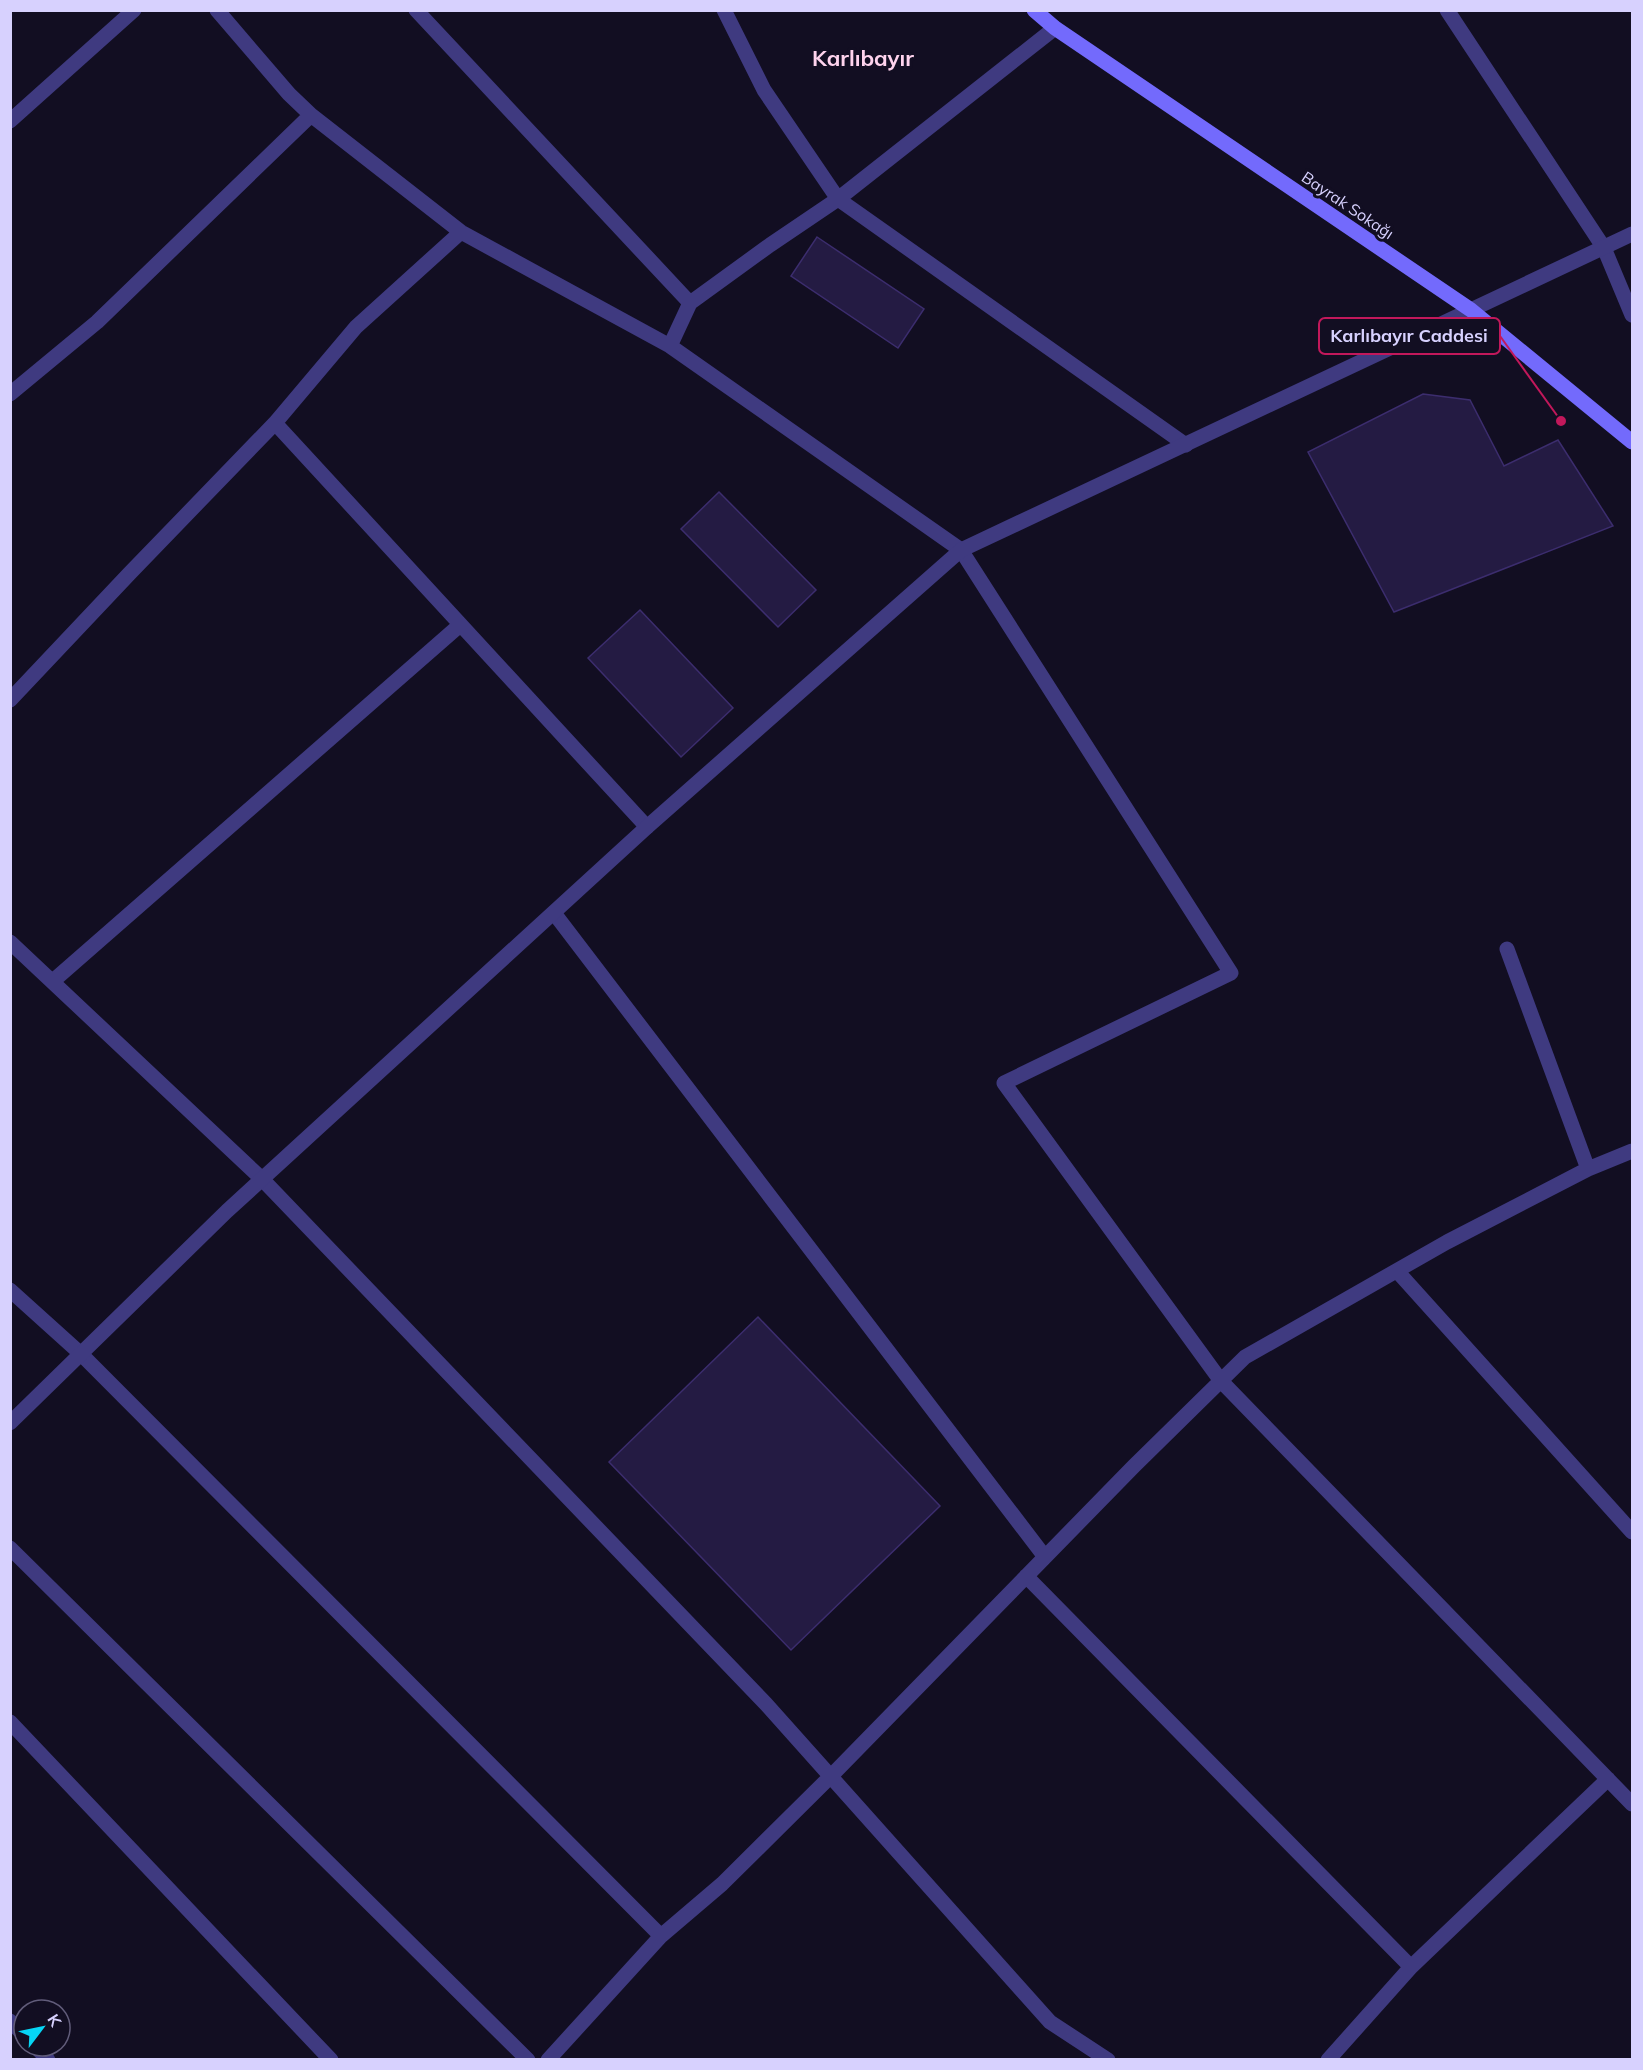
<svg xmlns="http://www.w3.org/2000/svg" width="1643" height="2070" font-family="Mulish,sans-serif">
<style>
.building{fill:#241b43;stroke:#3c2d6e;stroke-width:1.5}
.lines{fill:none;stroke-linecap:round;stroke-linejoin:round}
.minor{stroke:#3f3a80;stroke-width:15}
.tertiary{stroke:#3f3a80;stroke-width:15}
.secondary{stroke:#736afc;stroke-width:15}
.labels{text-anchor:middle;stroke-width:6;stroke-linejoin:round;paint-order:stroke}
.street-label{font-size:16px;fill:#d7d1fe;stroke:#120e22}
.district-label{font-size:22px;font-weight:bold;fill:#fed3ed;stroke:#120e22}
.leader{fill:none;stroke:#c2185b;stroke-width:2}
.callout-dot{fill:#c2185b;stroke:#120e22;stroke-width:2}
.callout{fill:#120e22;stroke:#c2185b;stroke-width:2}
.callout-label{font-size:18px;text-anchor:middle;font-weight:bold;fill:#d7d1fe}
</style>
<rect width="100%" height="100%" fill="#120e22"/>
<path class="building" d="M817,237L924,309L898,348L791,276Z
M1423,394L1470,400L1504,466L1558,440L1613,526L1394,612L1308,452Z
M719,492L816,590L778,627L681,529Z
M640,610L733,708L681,757L588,658Z
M758,1317L940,1506L791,1650L609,1462Z"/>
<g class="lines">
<path class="minor" d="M217,10L289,94L311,115L461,232L670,346L961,550L1231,973L1004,1083L1221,1381L1632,1804
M416,10L690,303L670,346
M724,10L764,90L838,199L1186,445
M1447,10L1604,248L1632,315
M10,121L134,10
M690,303L770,245L838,199L1055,28
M10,394L97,322L311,115
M275,423L647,827
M10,700L129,574L275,423L356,327L461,232
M554,913L1045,1557
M10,942L262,1179L766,1704L1050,2022L1108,2060
M1507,949L1588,1169
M53,981L460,625
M1397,1271L1632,1532
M10,1290L81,1354L661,1936
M10,1548L528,2060
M1026,1576L1411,1967
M10,1722L331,2060
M10,2021L24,2035
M35,2046L48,2060
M548,2060L661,1936L722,1884L831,1776L1134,1466L1245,1357L1447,1242L1588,1169L1632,1151
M1328,2060L1411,1967L1608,1779"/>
<path class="tertiary" d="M10,1423L227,1211L647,827L961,550L1632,234"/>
<path class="secondary" d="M1034,10L1055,28L1471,310L1632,442"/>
</g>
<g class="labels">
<g class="street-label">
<text transform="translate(1348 205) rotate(34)" y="6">Bayrak Sokağı</text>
</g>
<g class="district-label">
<text x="863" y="66">Karlıbayır</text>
</g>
</g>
<path class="leader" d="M1561 421L1500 336"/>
<circle class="callout-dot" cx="1561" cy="421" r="6"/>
<rect class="callout" x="1319" y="318" width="181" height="36" rx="6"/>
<g class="callout-label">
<text x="1409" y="342">Karlıbayır Caddesi</text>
</g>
<rect width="1643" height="2070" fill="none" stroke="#d7d1fe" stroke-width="24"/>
<g transform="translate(42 2028) rotate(58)"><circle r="28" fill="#120e22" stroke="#615c7a" stroke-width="1.5"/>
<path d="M0-4.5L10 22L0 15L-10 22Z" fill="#06d5f5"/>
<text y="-9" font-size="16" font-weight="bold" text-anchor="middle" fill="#d7d1fe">K</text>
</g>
</svg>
